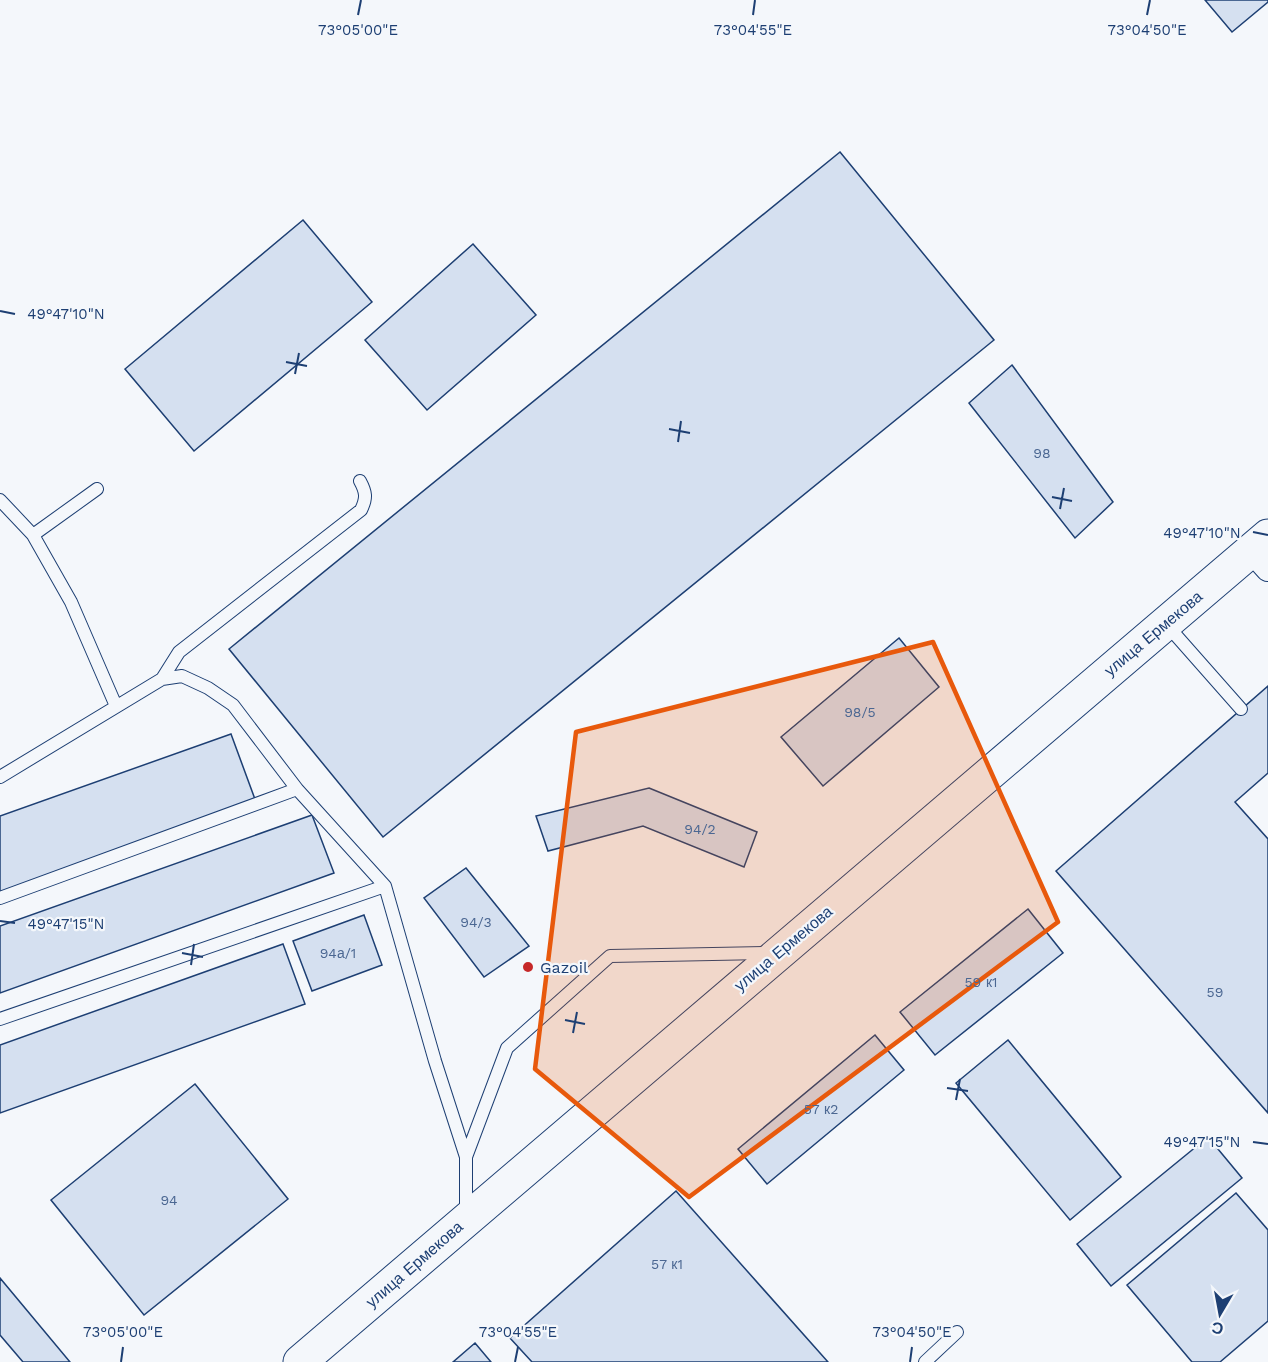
<svg xmlns="http://www.w3.org/2000/svg" width="1268" height="1362" font-family="'Work Sans',sans-serif">
<style>
.building{fill:#d5e0f0;stroke:#1d3f73;stroke-width:1.5}
.lines{fill:none;stroke-linecap:round;stroke-linejoin:round}
.service-casing{stroke:#1d3f73;stroke-width:14}
.minor-casing{stroke:#1d3f73;stroke-width:26}
.secondary-casing{stroke:#1d3f73;stroke-width:35}
.service{stroke:#f4f7fb;stroke-width:12}
.minor{stroke:#f4f7fb;stroke-width:24}
.secondary{stroke:#f4f7fb;stroke-width:33}
.marked{fill:#e8590c;fill-opacity:0.2;stroke:#e8590c;stroke-width:4.5;stroke-linejoin:round}
.ticks{fill:none;stroke:#1d3f73;stroke-width:2}
.poi-dot{fill:#c62828;stroke:#f4f7fb;stroke-width:2}
.labels{text-anchor:middle;stroke-width:4.5;stroke-linejoin:round;paint-order:stroke}
.number-label{font-size:14px;fill:#4b6792}
.street-label{font-size:16px;fill:#1d3f73;stroke:#f4f7fb}
.poi-label{font-size:16px;fill:#1d3f73;stroke:#f4f7fb;text-anchor:start}
.ticks-label{font-size:15px;text-anchor:middle;fill:#1d3f73;stroke:#f4f7fb;stroke-width:4.5;stroke-linejoin:round;paint-order:stroke}
</style>
<rect width="100%" height="100%" fill="#f4f7fb"/>
<path class="building" d="M1205,0H1268V2L1232,32Z
M840,152L994,340L383,837L229,649Z
M303,220L372,302L194,451L125,369Z
M473,244L536,315L427,410L365,340Z
M1012,365L1113,502L1075,538L969,403Z
M899,638L939,687L823,786L781,737Z
M1268,686V773L1235,802L1268,839V1113L1056,871Z
M231,734L256,802L0,893V816Z
M649,788L757,832L744,867L643,826L548,851L536,816Z
M312,815L334,873L0,993V926Z
M466,868L529,946L484,977L424,898Z
M1028,909L1063,953L935,1055L900,1012Z
M364,915L382,965L312,991L293,941Z
M283,944L305,1004L0,1113V1045Z
M875,1035L904,1070L767,1184L738,1149Z
M1008,1040L1121,1177L1070,1220L956,1083Z
M195,1084L288,1199L144,1315L51,1200Z
M1208,1137L1242,1178L1111,1286L1077,1244Z
M676,1191L828,1362H532L510,1338Z
M1236,1193L1268,1230V1321L1220,1362H1192L1127,1285Z
M0,1278L70,1362H23L0,1335Z
M475,1343L491,1362H453Z"/>
<g class="lines">
<defs>
<path id="service" d="M0,500L33,535L71,602L116,706
M33,535L97,489
M1166,624L1241,709
M162,679L179,652L361,510C367,498 366,492 360,481
M0,777L162,679L182,676L208,688L233,705L297,789
M0,898L297,789L385,886L435,1061L466,1157
M0,1019L385,886
M466,1213V1157L507,1048L610,956L768,953
M925,1362L957,1332"/>
<path id="minor" d="M1251,550L1268,569"/>
<path id="secondary" d="M300,1362L1268,536"/>
</defs>
<use href="#service" class="service-casing"/>
<use href="#minor" class="minor-casing"/>
<use href="#secondary" class="secondary-casing"/>
<use href="#service" class="service"/>
<use href="#minor" class="minor"/>
<use href="#secondary" class="secondary"/>
</g>
<path class="marked" d="M933,642L1058,922L689,1197L535,1069L576,732Z"/>
<path class="ticks" d="M358,15L361,0M753,15L755,0M1147,15L1150,0M0,311L15,314M286,362L307,366M295,374L299,353M669,429L690,433M678,442L681,421M1052,497L1072,501M1060,509L1064,488M1253,532L1268,535M0,921L15,923M182,953L203,957M191,965L194,944M565,1020L585,1024M573,1033L577,1012M947,1088L968,1091M956,1100L960,1079M1253,1142L1268,1144M121,1362L123,1347M515,1362L518,1347M910,1362L912,1347"/>
<circle class="poi-dot" cx="528" cy="967" r="6"/>
<g class="labels">
<g class="number-label">
<text x="1042" y="458">98</text>
<text x="860" y="717">98/5</text>
<text x="700" y="834">94/2</text>
<text x="476" y="927">94/3</text>
<text x="338" y="958">94а/1</text>
<text x="981" y="987">59 к1</text>
<text x="1215" y="997">59</text>
<text x="821" y="1114">57 к2</text>
<text x="169" y="1205">94</text>
<text x="667" y="1269">57 к1</text>
</g>
<g class="street-label">
<text transform="translate(1153 633) rotate(-40)" y="6">улица Ермекова</text>
<text transform="translate(783 948) rotate(-40)" y="6">улица Ермекова</text>
<text transform="translate(414 1264) rotate(-41)" y="6">улица Ермекова</text>
</g>
<g class="poi-label">
<text x="540" y="973">Gazoil</text>
</g>
</g>
<g class="ticks-label">
<text x="358" y="35">73°05'00"E</text>
<text x="753" y="35">73°04'55"E</text>
<text x="1147" y="35">73°04'50"E</text>
<text x="66" y="319">49°47'10"N</text>
<text x="1202" y="538">49°47'10"N</text>
<text x="66" y="929">49°47'15"N</text>
<text x="1202" y="1147">49°47'15"N</text>
<text x="123" y="1337">73°05'00"E</text>
<text x="518" y="1337">73°04'55"E</text>
<text x="912" y="1337">73°04'50"E</text>
</g>
<g transform="translate(1220 1314) rotate(190)" stroke="#f4f7fb" stroke-width="4.5" paint-order="stroke">
<path d="M0-4.5L10 22L0 15L-10 22Z" fill="#1d3f73"/>
<text y="-9" font-size="16" font-weight="bold" text-anchor="middle" fill="#1d3f73">С</text>
</g>
</svg>
